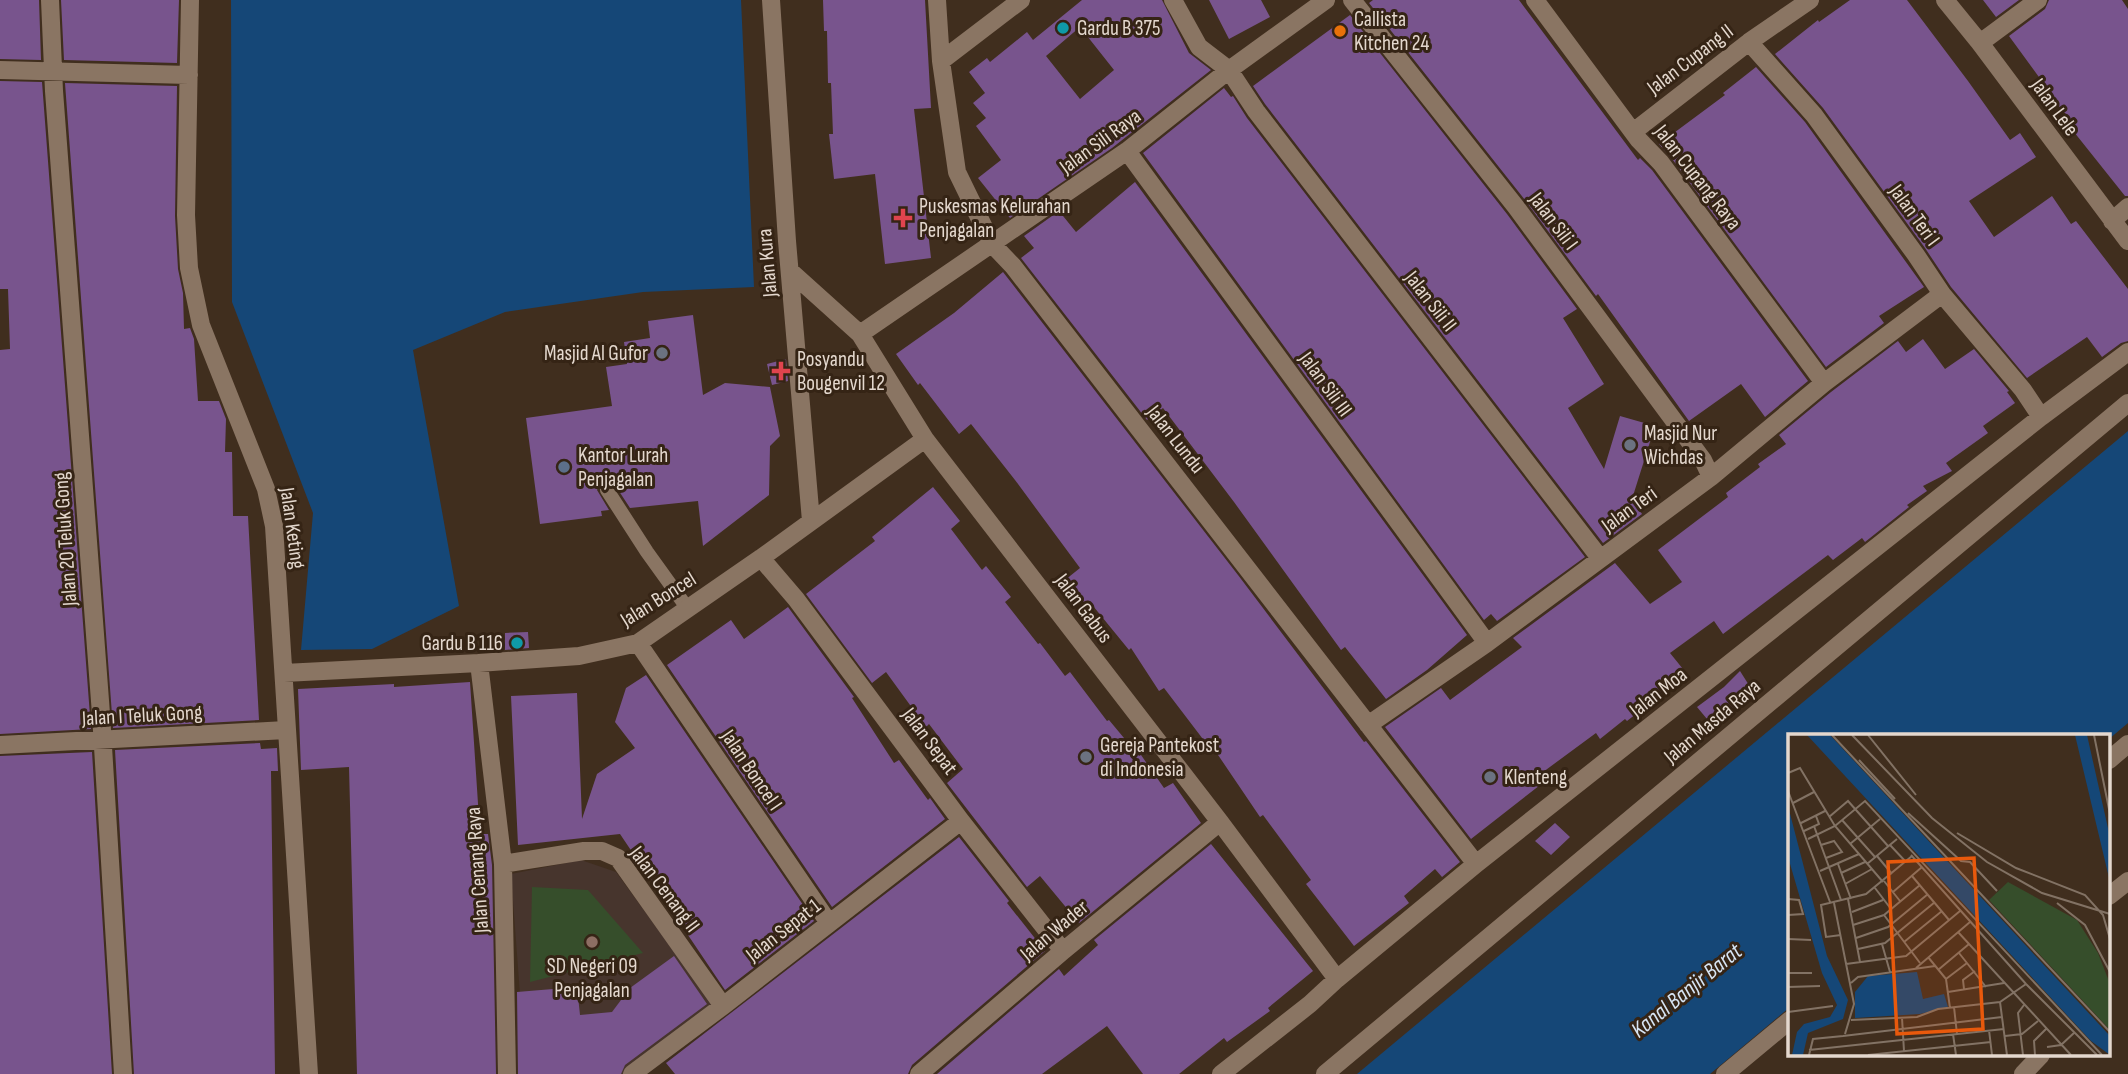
<svg xmlns="http://www.w3.org/2000/svg" width="2128" height="1074" font-family="'Sofia Sans Condensed',sans-serif">
<style>
.education{fill:#47352d}
.green{fill:#364e2b}
.water{fill:#154777}
.building{fill:#78548d;fill-rule:evenodd}
.lines{fill:none;stroke-linecap:round;stroke-linejoin:round}
.service{stroke:#8a7563;stroke-width:14}
.minor{stroke:#8a7563;stroke-width:18}
.culture-dot{fill:#0f9aa8;stroke:#352415;stroke-width:2.5}
.food-dot{fill:#e8710a;stroke:#352415;stroke-width:2.5}
.health-dot{fill:#e0444e;stroke:#352415;stroke-width:2.5}
.worship-dot{fill:#6b7280;stroke:#352415;stroke-width:2.5}
.service-dot{fill:#5c6f8a;stroke:#352415;stroke-width:2.5}
.education-dot{fill:#8d6e63;stroke:#352415;stroke-width:2.5}
.labels{text-anchor:middle;stroke-width:6;stroke-linejoin:round;paint-order:stroke}
.poi-label{font-size:21px;fill:#e4d8ce;stroke:#352415;text-anchor:start}
.street-label{font-size:21px;fill:#e4d8ce;stroke:#352415}
.water-label{font-size:23px;font-style:italic;fill:#d7e5f4;stroke:#352415}
.inset-road{fill:none;stroke:#827264;stroke-width:2}
.view{fill:#e8590c;fill-opacity:0.15;stroke:#e8590c;stroke-width:3.5}
.inset-edge{fill:none;stroke:#e4d8ce;stroke-width:3.5}
</style>
<rect width="100%" height="100%" fill="#402e1e"/>
<path class="education" d="M581,860L616,872L717,1010L643,1074H526L511,874Z"/>
<path class="green" d="M532,887L588,890L643,953L530,982Z"/>
<path class="water" d="M231,0H741L754,287L643,292L505,312L413,350L459,606L372,649L301,650L313,513L232,302Z
M2128,431V723L2109,739V736H1790V1007L1710,1074H1357Z"/>
<path class="building" d="M0,0H39L41,60L0,59Z
M61,0H179L177,63L64,60Z
M823,0H925L931,108L914,109L931,258L885,264L875,174L834,179L829,134H833L831,83H828L827,31H824Z
M1082,0H1162L1189,53L1211,70L1112,148L1010,218L978,178L1001,160L976,126L986,118L973,103L985,93L969,72L987,58L990,62L1027,32L1033,40ZM1080,27L1114,70L1080,99L1046,56Z
M1209,0H1261L1270,17L1229,39Z
M1373,0H1519L1638,160L1640,158L1652,170L1808,381L1765,417L1741,384L1689,421L1598,294L1596,296L1525,200L1369,3Z
M1850,0H1907L1968,81L2010,140L2020,133L2036,157L1969,201L1994,237L2052,196L2071,224L2076,221L2128,289V341L2121,343L2102,357L2087,337L2027,378L1951,287L1925,248L1823,108L1775,54L1818,20L1819,22Z
M1983,0H2019L1996,17Z
M2049,0H2122L2128,9V196H2125L2070,127L2074,124L2042,86L2044,84L2009,36L2045,9Z
M1350,15L1507,214L1577,309L1563,318L1604,384L1568,408L1604,469L1620,416L1655,426L1632,499L1642,514L1603,543L1265,104L1253,86Z
M1756,67L1805,122L1924,287L1879,316L1884,323L1826,367L1670,156L1659,144L1725,95L1723,93Z
M0,81L42,82L91,729L0,734V350L10,349L8,289H0Z
M65,83L177,86L175,216L178,269L183,293L184,329L190,328L194,339L198,401H219L226,419L225,452H232L233,516H248L259,720L113,728Z
M1224,88L1231,97L1233,96L1247,118L1585,557L1497,621L1491,614L1484,620L1143,153Z
M1135,182L1467,635L1427,670L1386,699L1345,647L1341,650L1234,502L1163,408L1147,420L1021,258L1034,248L1024,236L1059,211L1076,232Z
M1003,272L1238,575L1364,742L1366,741L1460,862L1442,877L1435,869L1404,896L1409,903L1354,946L1306,884L1311,880L1263,815L1260,817L1214,749L1212,751L1164,688L1159,691L1131,648L1129,650L1089,601L1085,604L1065,580L1080,568L1015,480L971,424L959,434L920,383L918,385L896,354L954,313Z
M693,315L703,395L725,383L770,387L780,436L770,446L769,495L703,546L698,501L630,508L615,485L607,480L601,482L597,490L609,510L601,511L602,516L540,524L526,418L612,406L606,367L627,364L624,342L650,338L648,321Z
M1923,339L1945,369L1974,349L2009,391L2007,392L2015,403L1983,426L1988,433L1946,463L1952,471L1923,486L1927,491L1907,505L1909,507L1865,542L1862,538L1833,560L1828,555L1723,634L1714,621L1670,653L1687,674L1627,721L1625,719L1600,739L1596,733L1539,775L1544,782L1471,839L1385,727L1441,688L1450,700L1522,647L1513,638L1615,563L1650,604L1682,582L1658,550L1728,497L1726,493L1760,467L1758,464L1786,444L1779,435L1831,392L1898,341L1906,352Z
M786,359L788,381L772,385L767,364Z
M933,487L960,521L951,529L982,570L986,566L1011,597L1005,602L1038,644L1040,643L1065,676L1070,672L1107,721L1109,720L1139,756L1141,755L1164,788L1173,783L1201,823L1079,923L1040,876L1027,887L947,783L963,769L929,724L926,727L886,672L872,683L806,594L875,541L872,537Z
M788,607L854,697L852,698L894,763L899,760L928,800L930,798L945,819L832,907L667,665L731,620L744,639Z
M528,632L529,648L505,650V633Z
M1740,671L1752,690L1736,706L1712,725L1697,707L1724,687Z
M646,675L814,921L725,990L620,834L518,845L511,696L577,693L582,819L597,774L635,748L615,722L626,688Z
M470,682L480,834H488L492,865L496,1074H357L349,767L301,770L298,689L394,684V687Z
M260,743L261,749L277,748L278,771H271L275,1074H134L115,750Z
M92,752L112,1074H0V756Z
M1555,823L1570,837L1551,855L1535,841Z
M959,837L1009,901L1007,903L1045,951L912,1065L908,1074H675L666,1063Z
M1211,844L1313,971L1268,1008L1270,1011L1227,1042L1224,1038L1179,1074H1143L1107,1026L1042,1074H937L1059,969L1064,976L1098,945L1094,940Z
M674,956L707,1004L625,1065L621,1074H518L517,992L577,987L580,1015L612,1012L630,988Z"/>
<g class="lines">
<path class="service" d="M607,490L647,552L688,609"/>
<path class="minor" d="M50,0L54,91L101,714L123,1074
M190,0L186,215L189,268L201,325L266,489L274,526L309,1074
M771,0L787,241L811,521
M937,0L941,61L957,172L992,244L1013,266L1476,864
M1173,0L1199,47L1229,70L1256,111L1600,558
M1352,0L1516,207L1703,460L1711,477
M1535,0L1638,139L1661,163L1824,383
M1945,0L1980,43L2128,241
M1749,42L1814,115L1916,255L1942,294L2023,390L2041,417
M1980,43L2038,0
M941,61L1021,0
M0,70L189,75
M1633,132L1749,42L1810,0
M1127,151L1487,643
M2112,221L2128,207
M790,271L860,334L925,439L1220,822L1337,979
M860,334L1127,151L1229,70L1326,0
M761,558L796,599L961,821L1063,951
M638,643L829,923
M479,663L503,864L507,1074
M284,673L479,663L579,656L638,643L761,558L925,439
M1368,725L1487,643L1711,477L1824,383L1942,294
M0,745L286,730
M2109,760L2128,744
M503,864L584,851H602L618,858L723,1006
M2109,896L2128,881
M632,1074L723,1006L961,821
M919,1074L1063,951L1220,822
M1221,1074L1310,1004L1337,979L1476,864L2041,417L2128,352
M1325,1074L2128,403
M1725,1074L1790,1020
M2023,1074L2041,1055"/>
</g>
<g class="culture-dot">
<circle cx="1063" cy="28" r="7"/>
<circle cx="517" cy="643" r="7"/>
</g>
<circle class="food-dot" cx="1340" cy="31" r="7"/>
<g class="health-dot">
<path d="M899.5 207.5h7v7h7v7h-7v7h-7v-7h-7v-7h7z"/>
<path d="M777.5 360.5h7v7h7v7h-7v7h-7v-7h-7v-7h7z"/>
</g>
<g class="worship-dot">
<circle cx="662" cy="353" r="7"/>
<circle cx="1630" cy="445" r="7"/>
<circle cx="1086" cy="757" r="7"/>
<circle cx="1490" cy="777" r="7"/>
</g>
<circle class="service-dot" cx="564" cy="467" r="7"/>
<circle class="education-dot" cx="592" cy="942" r="7"/>
<g class="labels">
<g class="poi-label">
<text x="1354" y="26">Callista<tspan x="1354" dy="24">Kitchen 24</tspan></text>
<text x="1077" y="35">Gardu B 375</text>
<text x="919" y="213">Puskesmas Kelurahan<tspan x="919" dy="24">Penjagalan</tspan></text>
<text x="648" y="360" text-anchor="end">Masjid Al Gufor</text>
<text x="797" y="366">Posyandu<tspan x="797" dy="24">Bougenvil 12</tspan></text>
<text x="1644" y="440">Masjid Nur<tspan x="1644" dy="24">Wichdas</tspan></text>
<text x="578" y="462">Kantor Lurah<tspan x="578" dy="24">Penjagalan</tspan></text>
<text x="503" y="650" text-anchor="end">Gardu B 116</text>
<text x="1100" y="752">Gereja Pantekost<tspan x="1100" dy="24">di Indonesia</tspan></text>
<text x="1504" y="784">Klenteng</text>
<text x="592" y="973" text-anchor="middle">SD Negeri 09<tspan x="592" dy="24">Penjagalan</tspan></text>
</g>
<g class="street-label">
<text transform="translate(1690 59) rotate(-37)" y="7">Jalan Cupang II</text>
<text transform="translate(2055 107) rotate(54)" y="7">Jalan Lele</text>
<text transform="translate(1100 141) rotate(-36)" y="7">Jalan Sili Raya</text>
<text transform="translate(1698 177) rotate(52)" y="7">Jalan Cupang Raya</text>
<text transform="translate(1915 215) rotate(54)" y="7">Jalan Teri I</text>
<text transform="translate(1554 221) rotate(53)" y="7">Jalan Sili I</text>
<text transform="translate(767 263) rotate(-95)" y="7">Jalan Kura</text>
<text transform="translate(1431 301) rotate(52)" y="7">Jalan Sili II</text>
<text transform="translate(1326 384) rotate(54)" y="7">Jalan Sili III</text>
<text transform="translate(1176 439) rotate(52)" y="7">Jalan Lundu</text>
<text transform="translate(1629 509) rotate(-36)" y="7">Jalan Teri</text>
<text transform="translate(293 528) rotate(82)" y="7">Jalan Keting</text>
<text transform="translate(65 539) rotate(-94)" y="7">Jalan 20 Teluk Gong</text>
<text transform="translate(658 599) rotate(-32)" y="7">Jalan Boncel</text>
<text transform="translate(1084 608) rotate(53)" y="7">Jalan Gabus</text>
<text transform="translate(1658 692) rotate(-38)" y="7">Jalan Moa</text>
<text transform="translate(142 715) rotate(-3)" y="7">Jalan I Teluk Gong</text>
<text transform="translate(1712 721) rotate(-40)" y="7">Jalan Masda Raya</text>
<text transform="translate(930 741) rotate(53)" y="7">Jalan Sepat</text>
<text transform="translate(752 770) rotate(56)" y="7">Jalan Boncel I</text>
<text transform="translate(477 870) rotate(-94)" y="7">Jalan Cenang Raya</text>
<text transform="translate(665 889) rotate(53)" y="7">Jalan Cenang II</text>
<text transform="translate(783 930) rotate(-38)" y="7">Jalan Sepat 1</text>
<text transform="translate(1054 930) rotate(-40)" y="7">Jalan Wader</text>
</g>
<g class="water-label">
<text transform="translate(1686 990) rotate(-39)" y="8">Kanal Banjir Barat</text>
</g>
</g>
<g transform="translate(1788 734)">
<rect width="322" height="322" fill="#402e1e"/>
<path d="M220,148L289,186L310,219L322,250V296L201,166Z" fill="#364e2b"/>
<path d="M19,1H42L322,302V321L303,307ZM287,1H299L322,103V148ZM0,72L39,222L60,266L55,285L20,299L15,321H4L9,298L16,290L42,283L49,271L34,239L0,123ZM129,238L135,265L156,260L160,273L132,280L67,284V258L80,242Z" fill="#154777"/>
<path class="inset-road" d="M44,1L322,298M64,1L144,84L199,128L254,159L322,180M80,1L128,61M306,1L322,80M71,26L107,65M0,39L12,34L47,92L95,148M0,57L42,168M5,69L26,58M120,79L173,127L182,128L209,157M41,83L60,67L100,112M54,86L87,123M13,89L37,77M26,92L53,166M16,97L31,90L28,82M169,99L228,134L297,161L315,181L322,205M20,105L47,92L77,67L314,321M62,110L92,85M33,111L46,107L54,118L38,124M102,111L118,128M123,121L238,250L309,321M89,122L104,140M50,130L63,165M79,130L109,105M32,137L71,120M53,139L77,128M124,142L161,186M96,147L112,167M57,150L84,135M87,154L103,175M105,158L134,133M0,165L11,166L15,180L0,181M60,165L72,228M46,169L66,270L57,300M269,169L297,191L322,238M64,178L95,166M96,181L132,229M65,191L96,181L132,151M170,198L283,321M53,201L38,203L33,171L78,160L124,122M68,204L100,193L140,160M0,205L23,206M116,208L154,177M94,210L102,238M70,215L97,209L147,168M171,219L198,253M140,223L158,245L162,274M58,230L118,222L172,177M128,234L182,188M150,236L181,210M0,239H24M158,245L179,229M63,249L70,243L147,232M0,253L32,252M176,255L175,246L187,237M160,258L216,249M212,268L219,321M166,273L169,300M0,278L45,272M114,284L116,317M63,286L129,283L150,275L212,268L238,250M201,296L204,321M165,300L168,321M55,302L214,283M217,302L234,300L250,287M259,313L273,311L287,298M21,316L216,295M21,321L25,305L55,302M80,321L203,308M235,321L230,279L236,271M247,321L246,307L258,295"/>
<path class="view" d="M186,124L195,295L109,300L100,128Z"/>
<rect width="322" height="322" class="inset-edge"/>
</g>
</svg>
